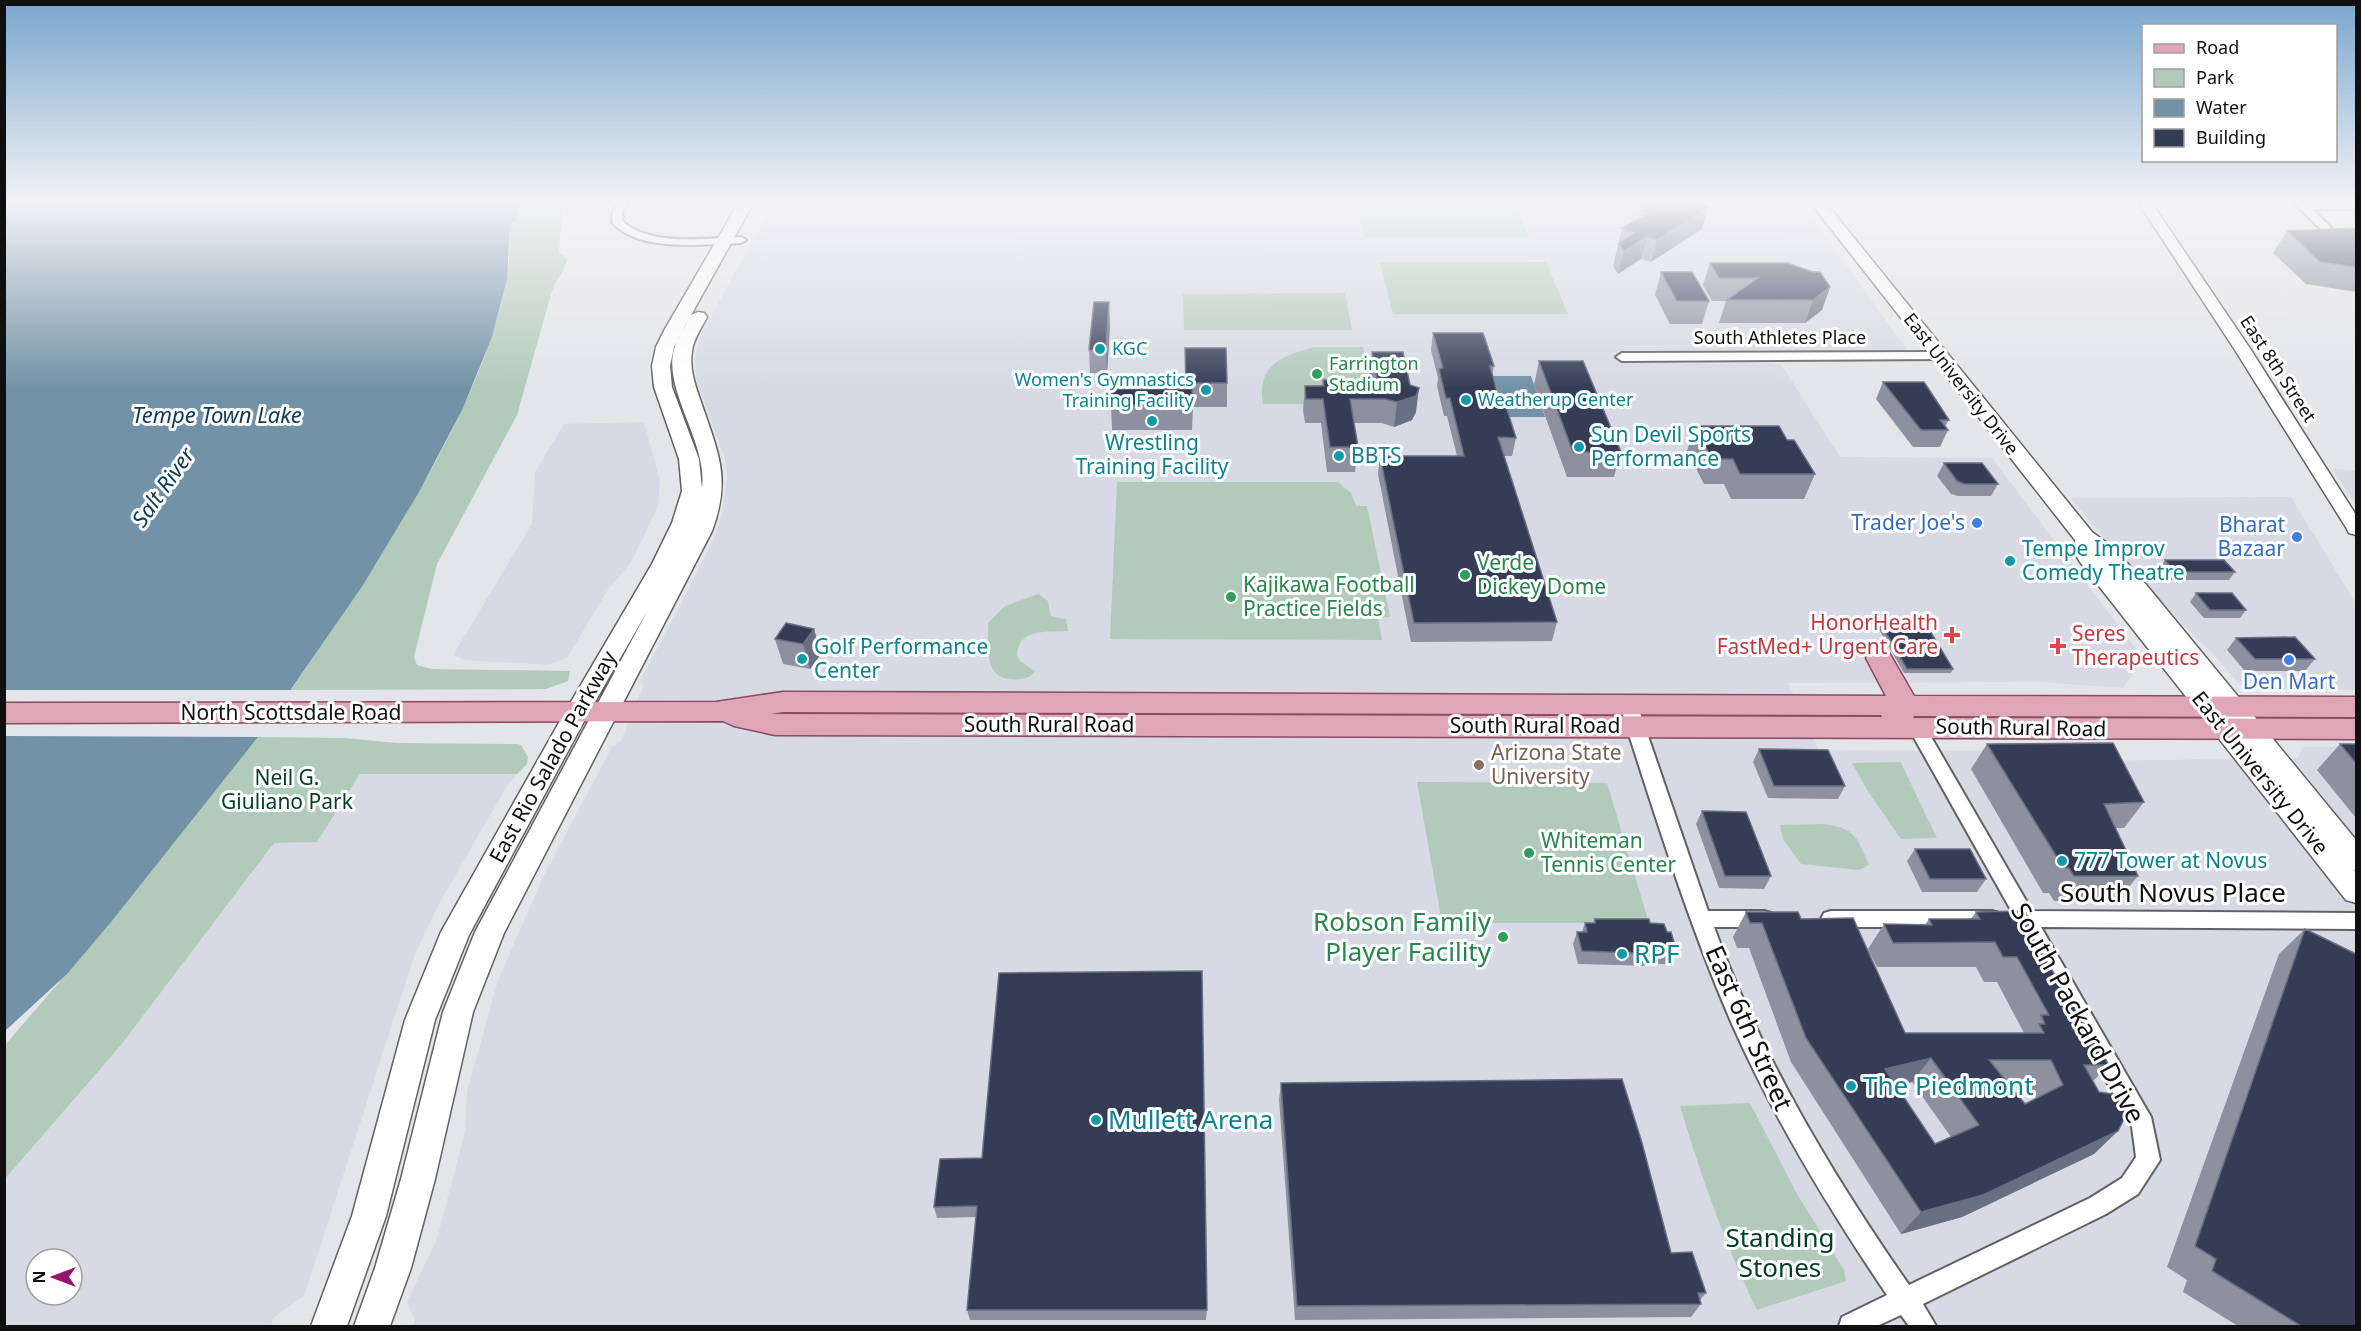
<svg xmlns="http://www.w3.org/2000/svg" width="2361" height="1331" font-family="'Noto Sans',sans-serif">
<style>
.built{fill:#d7dae4;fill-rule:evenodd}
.green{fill:#b2caba}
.water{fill:#7292a7}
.pier{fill:#e4e5e8}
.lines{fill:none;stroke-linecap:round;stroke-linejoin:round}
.minor-casing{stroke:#616164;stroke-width:4}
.tertiary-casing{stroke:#616164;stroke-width:3}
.secondary-casing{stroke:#616164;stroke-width:3}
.primary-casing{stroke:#894b5f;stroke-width:3}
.minor{fill:#fff;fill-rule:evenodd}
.tertiary{fill:#fff;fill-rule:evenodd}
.secondary{fill:#fff;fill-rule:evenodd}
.primary{fill:#dfa6b8;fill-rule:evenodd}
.wall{fill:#8c909f;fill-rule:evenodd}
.shaded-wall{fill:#696f82}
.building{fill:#343c56;stroke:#696f82;stroke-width:1.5;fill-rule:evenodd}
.culture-dot{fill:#0f9aa8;stroke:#fff;stroke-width:2}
.leisure-dot{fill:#2e9e5b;stroke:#fff;stroke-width:2}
.shop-dot{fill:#3f7fe0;stroke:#fff;stroke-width:2}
.health-dot{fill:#e0444e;stroke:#fff;stroke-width:2}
.education-dot{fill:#8d6e63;stroke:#fff;stroke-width:2}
.labels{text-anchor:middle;stroke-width:6;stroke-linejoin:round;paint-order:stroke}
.far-street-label{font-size:18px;fill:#0f0f10;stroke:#fff}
.far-culture-label{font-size:18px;fill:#0d838f;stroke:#fff;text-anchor:start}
.far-leisure-label{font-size:18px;fill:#27864d;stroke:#fff;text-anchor:start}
.culture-label{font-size:21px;fill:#0d838f;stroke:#fff;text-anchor:start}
.shop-label{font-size:21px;fill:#366cbe;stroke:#fff;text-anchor:end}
.leisure-label{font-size:21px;fill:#27864d;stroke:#fff;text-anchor:start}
.health-label{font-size:21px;fill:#be3a42;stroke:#fff;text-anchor:end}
.street-label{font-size:21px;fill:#0f0f10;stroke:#fff}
.education-label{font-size:21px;fill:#785e54;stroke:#fff;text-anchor:start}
.park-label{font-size:21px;fill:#003f22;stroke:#fff}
.water-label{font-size:22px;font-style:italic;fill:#0f3a51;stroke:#fff}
.near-street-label{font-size:26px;fill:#0f0f10;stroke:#fff}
.near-leisure-label{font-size:26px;fill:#27864d;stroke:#fff;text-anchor:end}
.near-culture-label{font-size:26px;fill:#0d838f;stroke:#fff;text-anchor:start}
.near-park-label{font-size:26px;fill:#003f22;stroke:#fff}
</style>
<rect width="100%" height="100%" fill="#e4e5e8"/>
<path class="built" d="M773,202H1801L1907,350H1629L1635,363L1781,364L1840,457L1992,458L2143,658L2123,688L2042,682L1788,683L1819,750L2020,751L2084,761L2298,758L2303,747L2356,746V1326H414L415,1321L407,1302L437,1239L465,1131L467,1092L498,980L544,875L612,747L621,741L643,686L641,679L689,588L716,533L723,509L727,475L726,462L697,382L695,359L701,335ZM2094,769L2117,901H2054L2049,893Z
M644,422L660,481L658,507L631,562L607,591L567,658L548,665L465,660L453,655L532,524L535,472L564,424Z
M2332,468L2356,471V506Z
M2291,497L2356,604V690L2253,689L2237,682L2212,652L2186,628L2113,549L2071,498Z
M360,774H517L505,789L440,902L415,954L304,1296L273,1318L271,1326H5V1179L121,1045L274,843L317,841ZM36,1259H72V1295H36Z"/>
<path class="green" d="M518,202H563L559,253L567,259C565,272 556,279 552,291L517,415L437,564L414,657L417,665L432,669L570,671L568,681L546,689L291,690C343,614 393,539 437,459C467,402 494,345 506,281C510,263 509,241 510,222H516Z
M1357,202H1514L1529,238H1365Z
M1380,262H1546L1568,314H1393Z
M1345,293L1352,330H1184L1183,294Z
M1314,347H1363L1374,400L1368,404H1263C1256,364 1283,356 1314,347Z
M1117,482H1338L1351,493L1356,506H1367L1390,617L1378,618L1382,640L1110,639Z
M1038,594L1048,601L1051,616L1066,619L1068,631C1048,632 1018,628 1017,655L1020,661L1035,671C1031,677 1027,678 1019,679C982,683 989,649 988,623L1005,606Z
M258,737L344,738L397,743L517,744L521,745L528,757L527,764L517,774H360L317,842L274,843L121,1045L5,1179V1045L112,921Z
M1901,762V763L1937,838L1901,839L1869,793L1852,763Z
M1417,782L1607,783L1649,923H1442Z
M1823,824C1857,829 1856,836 1869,865L1859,870L1801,864L1783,839L1780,825Z
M1750,1103L1797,1194L1844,1270L1846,1281L1757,1310C1725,1244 1701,1176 1680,1106Z"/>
<path class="water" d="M5,202H518L516,222L510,223L507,279L492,337L463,408L419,492L363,585L258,737L112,921L67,974L5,1031Z
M1493,376H1531L1545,417H1506Z"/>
<path class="pier" d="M5,690H295L261,737L5,736Z"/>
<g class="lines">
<defs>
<path id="minor" d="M619,202H629L623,211L622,221C652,247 704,238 741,237L746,240L741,243C704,244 638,253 612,222L613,211Z
M2293,202L2356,203V209H2312L2349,245L2356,249V256L2341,249Z
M1939,352L1945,356L1943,359L1622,361L1616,357L1622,353Z
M1628,698L1634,700L1637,704L1708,911H1764L1771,913L1774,919L1771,925L1764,927H1714C1761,1056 1831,1173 1909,1285L2090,1198L2122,1178L2136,1157L2132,1127L2020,927L2010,925L2007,919L2012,912L1908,727L1911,723L1917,721L1923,723L2032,911L2356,913V929L2041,927L2151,1117L2160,1160L2138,1194L2106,1214L1923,1304L1936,1326H1909L1901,1315L1877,1326H1839L1842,1317L1887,1295C1829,1209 1774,1119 1732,1024C1690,927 1658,825 1626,725L1619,704L1622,700Z
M1831,911H1992L1999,913L2002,919L1999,925L1992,927H1831L1824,925L1821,919L1824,913Z"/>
<path id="tertiary" d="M2138,202H2151L2251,350L2356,515V535L2349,533L2347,529L2235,350Z"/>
<path id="secondary" d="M739,202H754L691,315L698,312L704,313L707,317C702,327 693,340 692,351C689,371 696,387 702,405C719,454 731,480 712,531L504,933L473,1012L435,1179L411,1268L390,1326H354L375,1268L401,1179L443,1012L475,932L648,610L589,712L469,935L435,1020L386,1216L347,1326H311L352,1216L405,1020L441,932L565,712L652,564L672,523L682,491L679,459L654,387L652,366L656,347L665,329ZM688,320C684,329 677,339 674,349C663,391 708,443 702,488L699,459L672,387L670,366L674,347Z
M1810,202H1825L2092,532L2115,549L2148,587L2356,840V870H2354L2356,872V903L2346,900L2080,562L2077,557L2075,540Z"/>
<path id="primary" d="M1879,649L1888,651L1914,696L2356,697V717L1914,716L1913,718L2356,719V739L775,735L734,726L723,721L4,723V703L716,702L783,692L1886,696L1866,658L1870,651ZM783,712L1881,715L1882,717L771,714Z"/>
</defs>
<use href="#minor" class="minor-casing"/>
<use href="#tertiary" class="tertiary-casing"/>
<use href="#secondary" class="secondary-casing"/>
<use href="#primary" class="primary-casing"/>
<use href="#minor" class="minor"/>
<use href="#tertiary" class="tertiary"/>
<use href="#secondary" class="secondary"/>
<use href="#primary" class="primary"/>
</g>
<path class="wall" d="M1625,202H1705L1702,229L1651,262L1641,259L1618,274L1613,266L1622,228L1638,219L1641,210L1643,209Z
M2356,229V292L2306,284L2273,253L2287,231Z
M1710,263L1830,287L1822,310L1805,323H1719L1726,301H1712L1703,285Z
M1661,272L1709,301L1702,324H1670L1655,295Z
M1110,325L1107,373H1090L1089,350Z
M1433,333L1494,366L1492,375L1497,392L1516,438L1512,456H1504L1557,622L1552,641L1411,642L1378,474L1380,456H1457L1447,416H1444L1437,386L1438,378L1431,350Z
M1185,348L1227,383V407H1193L1192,430H1112L1111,405L1185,389Z
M1372,352L1416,412L1412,420L1394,427L1382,423H1354L1358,447L1355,472H1327L1321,423H1305L1303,410L1305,386H1322L1323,380H1370L1369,376Z
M1539,361L1621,452L1614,477H1567L1534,385Z
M1883,382L1949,420L1945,426L1948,430L1940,447H1913L1876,399Z
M1695,426L1787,440L1815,474L1804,499H1731L1724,484H1704L1687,451Z
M1944,463L1998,484L1991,496H1958L1951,494L1937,476Z
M2165,560L2235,572L2229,580H2169L2159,569Z
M2196,593L2246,610L2240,618H2204L2190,602Z
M1879,621L1953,669L1951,673H1904L1877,626Z
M814,629L821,654L810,669L783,664L775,639Z
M2236,638L2315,659L2305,671H2245L2227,650Z
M1987,744L2144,802L2124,828H2116L2138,876L2117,901H2054L2049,893H2043L1971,769Z
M2340,744H2356V818L2317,770Z
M1759,749L1845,786L1838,799L1768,798L1753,762Z
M1702,811L1771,876L1764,889L1719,888L1696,824Z
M1915,849L1986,879L1977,892H1922L1907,861Z
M1746,912L1801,919L1905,1033H2024L1997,982H1984L1976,967H1877L1868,949L1884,924L1925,925L1929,919H1971L1976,912L2032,925L2028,930L2109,1065L2093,1081L2094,1154L1962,1217L1901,1234L1791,1062L1749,948H1737L1733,937ZM1912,1082L1951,1137L1935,1144L1896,1086ZM2008,1084H2029L2036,1098L2025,1104Z
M1595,919L1650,923L1667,932L1677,952L1671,964H1656L1655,966L1578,964L1573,944L1577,932H1582L1585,923H1593Z
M2305,929L2356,1326H2238L2183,1292L2187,1280L2167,1267L2279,954Z
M1281,1083L1671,1253L1706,1293L1700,1300L1701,1304L1691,1317L1295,1320L1279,1099Z
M940,1159L1207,1310L1206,1320H970L967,1310L976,1217L937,1218L934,1207Z"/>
<path class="shaded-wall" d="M1708,208L1702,229L1651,262L1657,240Z
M1647,237L1641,259L1618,274L1624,251Z
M1830,287L1822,310L1805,323L1813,300Z
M1109,302L1110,325L1107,373L1106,350Z
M1419,388L1416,412L1412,420L1394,427L1397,402Z
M814,629L821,654L810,669L803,644Z
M1931,1058L1912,1082L1867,1093L1885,1069Z
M2118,1131L2094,1154L1962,1217L1901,1234L1921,1212Z"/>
<path class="building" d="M1657,202H1705L1708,208L1657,240L1647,237L1624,251L1618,244L1634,233L1622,228L1649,213L1641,210Z
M2354,228L2356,229V267L2320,262L2287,231Z
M1710,263H1787L1813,272H1820L1830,287L1813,300H1727L1758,278H1719Z
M1661,272H1692L1709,301H1677Z
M1094,302H1109L1106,350H1089Z
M1433,333H1483L1494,366H1490L1497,392L1500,400H1504L1516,438L1498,437L1557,622L1414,623L1380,456H1464L1450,398H1446L1439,369L1443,368Z
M1185,348H1226L1227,383H1186Z
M1372,352H1403L1410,385L1419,388L1416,396L1397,402L1385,399H1350L1358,447H1330L1323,399H1306L1305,386H1324L1323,380H1377Z
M1539,361H1583L1621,452H1573Z
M1883,382H1924L1949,420H1940L1948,430H1921Z
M1112,389H1192L1193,405H1111Z
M1695,426H1779L1787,440H1794L1815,474H1740L1733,459H1712Z
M1944,463H1982L1998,484H1964L1957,481Z
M2165,560H2224L2235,572H2175Z
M2196,593H2232L2246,610H2210Z
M1879,621H1924L1953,669H1907Z
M786,623L814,629L803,644L775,639Z
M2295,637L2315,659H2255L2236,638Z
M2113,743L2144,802L2104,804L2138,876H2074L2069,868L2063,867L1987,744Z
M2340,744H2356V763Z
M1759,749L1828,750L1845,786H1774Z
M1702,811L1746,812L1771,876H1725Z
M1915,849H1970L1986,879H1930Z
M2025,911L2032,925H2025L2109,1065H2084L2099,1092L2125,1096V1117L2118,1131L1983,1195L1921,1212L1806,1038L1762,923H1750L1746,912H1798L1801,919L1853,918L1905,1033H2044L2039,1024H2045L2041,1015H2049L2017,957H2003L1995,942L1893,943L1884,924L1932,925L1929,919H1980L1976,912ZM1931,1058L1979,1125L1935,1144L1885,1069ZM1989,1060H2051L2063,1085L2025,1104Z
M1595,919H1649L1650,923L1664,924L1667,932H1671L1677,952H1660L1661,954L1582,951L1577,932H1587L1585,923H1595Z
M2305,929L2356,954V1326H2301L2212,1271L2216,1259L2195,1246Z
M1202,971L1207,1310H967L977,1206L934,1207L940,1159L982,1158L999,973Z
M1622,1079L1642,1143L1671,1253L1692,1252L1706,1293H1698L1701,1304L1297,1306L1281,1083Z"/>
<linearGradient id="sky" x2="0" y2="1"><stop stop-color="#79a6ce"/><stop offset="0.52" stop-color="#f3f3f5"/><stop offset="1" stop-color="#f3f3f5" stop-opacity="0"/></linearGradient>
<rect width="2361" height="389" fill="url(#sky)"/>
<g class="culture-dot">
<circle cx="1100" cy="349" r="6"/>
<circle cx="1206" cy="390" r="6"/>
<circle cx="1466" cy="400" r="6"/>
<circle cx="1152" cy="421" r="6"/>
<circle cx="1579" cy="447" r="6"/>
<circle cx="1339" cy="456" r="6"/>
<circle cx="2010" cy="561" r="6"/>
<circle cx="802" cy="659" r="6"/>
<circle cx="2062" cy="861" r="6"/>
<circle cx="1622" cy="954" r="6"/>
<circle cx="1851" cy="1086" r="6"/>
<circle cx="1096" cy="1120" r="6"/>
</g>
<g class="leisure-dot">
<circle cx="1317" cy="374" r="6"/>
<circle cx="1465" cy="575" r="6"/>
<circle cx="1231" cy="597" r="6"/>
<circle cx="1529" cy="853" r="6"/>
<circle cx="1503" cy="937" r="6"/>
</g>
<g class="shop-dot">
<circle cx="1977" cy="523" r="6"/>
<circle cx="2297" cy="537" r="6"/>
<circle cx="2289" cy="660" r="6"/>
</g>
<g class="health-dot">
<path d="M1949 626h6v6h6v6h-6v6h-6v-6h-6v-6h6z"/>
<path d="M2055 637h6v6h6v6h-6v6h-6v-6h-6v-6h6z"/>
</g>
<circle class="education-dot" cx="1479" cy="765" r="6"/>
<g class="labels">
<g class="far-street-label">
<text x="1780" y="344">South Athletes Place</text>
<text transform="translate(2278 369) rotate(57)" y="6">East 8th Street</text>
<text transform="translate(1961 384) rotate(52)" y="6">East University Drive</text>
</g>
<g class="far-culture-label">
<text x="1112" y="355">KGC</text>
<text x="1194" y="386" text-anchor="end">Women's Gymnastics<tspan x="1194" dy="21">Training Facility</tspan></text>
<text x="1478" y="406">Weatherup Center</text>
</g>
<g class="far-leisure-label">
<text x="1329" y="370">Farrington<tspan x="1329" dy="21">Stadium</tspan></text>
</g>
<g class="culture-label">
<text x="1591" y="442">Sun Devil Sports<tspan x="1591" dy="24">Performance</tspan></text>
<text x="1152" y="450" text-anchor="middle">Wrestling<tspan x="1152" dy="24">Training Facility</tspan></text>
<text x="1351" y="463">BBTS</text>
<text x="2022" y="556">Tempe Improv<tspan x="2022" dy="24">Comedy Theatre</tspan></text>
<text x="814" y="654">Golf Performance<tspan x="814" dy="24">Center</tspan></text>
<text x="2074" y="868">777 Tower at Novus</text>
</g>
<g class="shop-label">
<text x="1965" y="530">Trader Joe's</text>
<text x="2285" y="532">Bharat<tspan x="2285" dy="24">Bazaar</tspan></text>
<text x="2289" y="689" text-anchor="middle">Den Mart</text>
</g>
<g class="leisure-label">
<text x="1477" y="570">Verde<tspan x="1477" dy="24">Dickey Dome</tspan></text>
<text x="1243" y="592">Kajikawa Football<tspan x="1243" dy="24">Practice Fields</tspan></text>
<text x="1541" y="848">Whiteman<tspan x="1541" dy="24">Tennis Center</tspan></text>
</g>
<g class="health-label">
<text x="1938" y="630">HonorHealth<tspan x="1938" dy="24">FastMed+ Urgent Care</tspan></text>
<text x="2072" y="641" text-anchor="start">Seres<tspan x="2072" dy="24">Therapeutics</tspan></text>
</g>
<g class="street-label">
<text x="291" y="720">North Scottsdale Road</text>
<text x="1049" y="732">South Rural Road</text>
<text x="1535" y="733">South Rural Road</text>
<text transform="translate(2021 728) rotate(1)" y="7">South Rural Road</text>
<text transform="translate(553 757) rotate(-61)" y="7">East Rio Salado Parkway</text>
<text transform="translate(2260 773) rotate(51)" y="7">East University Drive</text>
</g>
<g class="education-label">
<text x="1491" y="760">Arizona State<tspan x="1491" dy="24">University</tspan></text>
</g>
<g class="park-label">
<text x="287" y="785">Neil G.<tspan x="287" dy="24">Giuliano Park</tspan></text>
</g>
<g class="water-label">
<text x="217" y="423">Tempe Town Lake</text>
<text transform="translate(163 487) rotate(-55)" y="8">Salt River</text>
</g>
<g class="near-street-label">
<text x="2173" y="902">South Novus Place</text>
<text transform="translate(2078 1013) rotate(61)" y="9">South Packard Drive</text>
<text transform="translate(1749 1028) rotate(66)" y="9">East 6th Street</text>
</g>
<g class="near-leisure-label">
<text x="1491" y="931">Robson Family<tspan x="1491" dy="30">Player Facility</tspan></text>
</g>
<g class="near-culture-label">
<text x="1634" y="963">RPF</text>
<text x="1863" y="1095">The Piedmont</text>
<text x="1108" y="1129">Mullett Arena</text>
</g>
<g class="near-park-label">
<text x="1780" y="1247">Standing<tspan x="1780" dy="30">Stones</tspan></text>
</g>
</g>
<rect width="2361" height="1331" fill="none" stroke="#0f0f10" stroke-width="12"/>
<rect x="2142" y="24" width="195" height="138" fill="#ffffff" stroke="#9f9f9f" stroke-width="1.5"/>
<rect x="2154" y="44" width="30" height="9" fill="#dfa6b8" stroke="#9f9f9f" stroke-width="1.5"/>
<text x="2196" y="54" font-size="18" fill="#0f0f10">Road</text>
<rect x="2154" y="69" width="30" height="18" fill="#b2caba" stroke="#9f9f9f" stroke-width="1.5"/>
<text x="2196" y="84" font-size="18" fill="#0f0f10">Park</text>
<rect x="2154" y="99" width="30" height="18" fill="#7292a7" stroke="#9f9f9f" stroke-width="1.5"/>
<text x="2196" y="114" font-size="18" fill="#0f0f10">Water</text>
<rect x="2154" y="129" width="30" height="18" fill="#343c56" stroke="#9f9f9f" stroke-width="1.5"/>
<text x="2196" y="144" font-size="18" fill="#0f0f10">Building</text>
<g transform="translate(54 1277) rotate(270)"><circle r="28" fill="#ffffff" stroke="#9f9f9f" stroke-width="1.5"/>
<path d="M0-4.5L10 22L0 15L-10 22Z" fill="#97146b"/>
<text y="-9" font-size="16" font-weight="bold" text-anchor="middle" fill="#0f0f10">N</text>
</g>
</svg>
